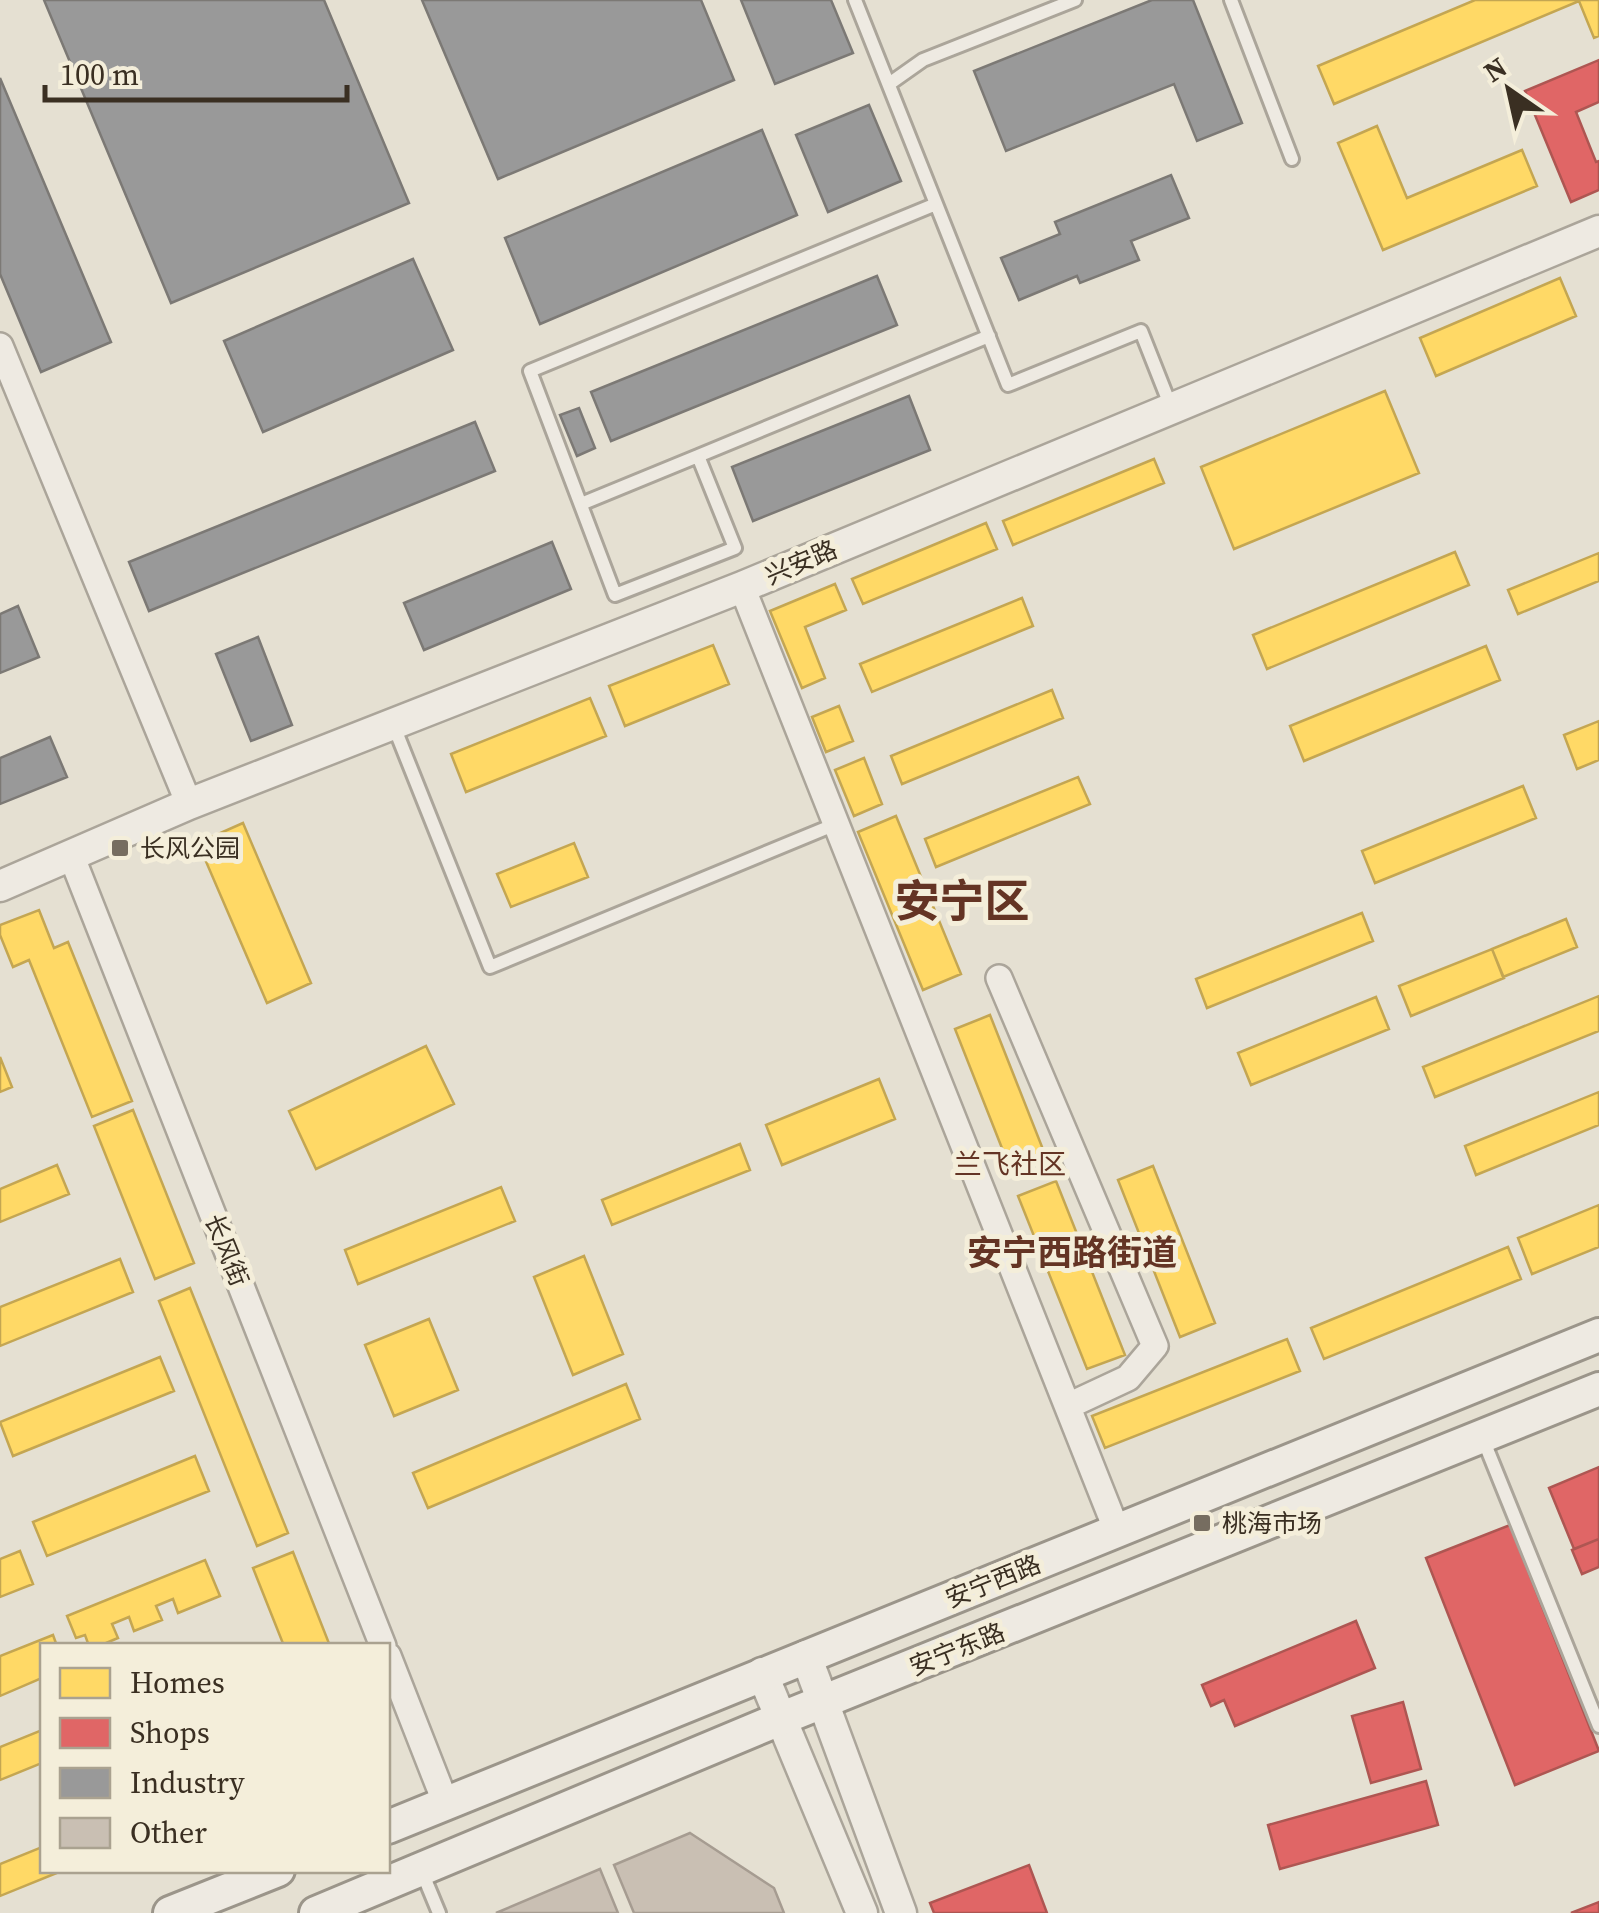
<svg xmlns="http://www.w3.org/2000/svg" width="1599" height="1913" font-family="'Source Serif 4','Noto Sans SC',serif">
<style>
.homes{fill:#ffd966;stroke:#c4a652;stroke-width:2.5}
.shops{fill:#e06666;stroke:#ae5652;stroke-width:2.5}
.industry{fill:#999;stroke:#7c7975;stroke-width:2.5}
.building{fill:#c9bfb3;stroke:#a69c91;stroke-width:2.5}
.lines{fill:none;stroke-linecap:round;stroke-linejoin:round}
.service-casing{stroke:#aba59a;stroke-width:18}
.minor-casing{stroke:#aba59a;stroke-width:30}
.tertiary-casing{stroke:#aba59a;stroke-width:35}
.secondary-casing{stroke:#9b958a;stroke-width:38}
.service{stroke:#eeeae2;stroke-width:12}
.minor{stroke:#eeeae2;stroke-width:25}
.tertiary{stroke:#eeeae2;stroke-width:30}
.secondary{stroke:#eeeae2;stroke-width:32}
.poi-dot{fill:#766d60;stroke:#f4eeda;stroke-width:4}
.labels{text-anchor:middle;stroke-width:10;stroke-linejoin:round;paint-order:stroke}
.street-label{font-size:25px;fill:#3a2f22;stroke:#f4eeda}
.poi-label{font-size:25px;fill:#3a2f22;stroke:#f4eeda;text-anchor:start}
.neighbourhood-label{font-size:28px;fill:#643424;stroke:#f4eeda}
.district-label{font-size:35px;font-weight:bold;fill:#643424;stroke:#f4eeda}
.town-label{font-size:45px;font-weight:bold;fill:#643424;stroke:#f4eeda}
</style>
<rect width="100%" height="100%" fill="#e5e0d2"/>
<path class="homes" d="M1475,0H1599V36L1594,38L1579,1L1334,104L1318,66Z
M1377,126L1407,198L1522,150L1537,186L1383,250L1338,143Z
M1560,278L1576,316L1436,376L1420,338Z
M1385,391L1419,473L1234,549L1201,467Z
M1154,459L1164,483L1013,545L1003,521Z
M986,523L997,549L863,604L852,579Z
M1455,552L1469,585L1267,669L1253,635Z
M1599,553V581L1518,614L1508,590Z
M835,584L846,610L805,627L825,678L802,688L770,611Z
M1022,598L1033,626L872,692L860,664Z
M713,645L729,684L625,726L609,686Z
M1486,646L1500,680L1304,761L1290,726Z
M1052,690L1063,718L902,784L891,756Z
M590,698L606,736L466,792L451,754Z
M839,706L853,741L826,752L812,717Z
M1599,721V760L1577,769L1564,735Z
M864,758L882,804L854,816L835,770Z
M1078,777L1090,804L936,867L925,839Z
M1523,786L1536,818L1375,883L1362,851Z
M896,816L961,974L923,990L858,832Z
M243,823L311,983L267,1003L198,843Z
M574,843L588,877L511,907L497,874Z
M39,910L54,948L68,942L132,1101L92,1117L29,960L13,967L0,935V925Z
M1362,913L1373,941L1207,1008L1196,979Z
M1566,919L1577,947L1503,977L1492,949Z
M1492,949L1504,978L1411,1016L1399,986Z
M1599,996V1031L1435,1097L1423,1067Z
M1376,997L1389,1029L1251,1085L1238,1053Z
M990,1015L1046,1157L1011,1171L955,1029Z
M426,1046L454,1104L316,1169L289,1111Z
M0,1057L12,1087L0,1092Z
M879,1079L895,1119L782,1165L766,1125Z
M1599,1092V1125L1476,1175L1465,1146Z
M133,1110L194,1263L155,1279L94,1126Z
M740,1144L750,1170L612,1225L602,1200Z
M57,1165L69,1194L0,1222V1189Z
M1153,1166L1215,1323L1180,1337L1118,1180Z
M1056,1181L1125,1355L1087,1369L1018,1196Z
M501,1187L515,1221L358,1284L345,1250Z
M1599,1205V1247L1532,1274L1518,1238Z
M1508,1247L1521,1279L1324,1359L1311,1328Z
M584,1256L623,1354L573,1375L534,1277Z
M120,1259L133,1292L0,1346V1307Z
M190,1288L288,1533L257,1546L159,1301Z
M429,1319L458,1390L394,1416L365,1345Z
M1287,1339L1300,1371L1105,1448L1092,1416Z
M160,1357L174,1391L13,1456L0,1422Z
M626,1384L640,1419L428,1508L413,1473Z
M195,1456L209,1491L47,1556L33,1522Z
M20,1551L33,1584L0,1597V1559Z
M293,1552L330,1646H284L253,1568Z
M205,1560L220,1596L178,1613L173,1599L156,1606L162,1620L134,1631L129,1617L112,1624L118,1638L99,1646H89L85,1635L76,1638L67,1616Z
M53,1635L57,1646H42V1678L0,1696V1656Z
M42,1730V1763L0,1780V1747Z
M42,1847V1870H64L0,1896V1864Z"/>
<path class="shops" d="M1599,60V102L1576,112L1596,162L1599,161V190L1571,202L1525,91Z
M1599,1467V1539L1574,1549L1549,1488Z
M1510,1525L1599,1751L1515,1785L1426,1558Z
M1599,1539V1567L1582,1574L1572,1550Z
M1356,1621L1375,1668L1235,1726L1224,1700L1211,1706L1202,1685Z
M1403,1702L1421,1769L1371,1783L1352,1716Z
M1426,1781L1438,1825L1280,1869L1268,1825Z
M1029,1865L1047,1913H934L930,1903Z
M1599,1902V1913H1571Z"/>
<path class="industry" d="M44,0H324L409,203L171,303Z
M422,0H701L734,80L498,179Z
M741,0H831L853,53L775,84Z
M1152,0H1193L1242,123L1197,141L1174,84L1006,151L974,71Z
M0,78L111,342L41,372L0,274Z
M869,105L901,181L828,212L796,135Z
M762,130L797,215L540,324L505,238Z
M1171,175L1189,218L1131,241L1139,260L1080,283L1077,276L1019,300L1001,258L1060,234L1055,222Z
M413,259L453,350L263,432L224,341Z
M877,276L897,325L611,441L591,392Z
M909,396L930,450L753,521L732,467Z
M579,408L595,448L577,456L560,415Z
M475,422L495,471L149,611L129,562Z
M552,542L571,589L424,650L404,603Z
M18,606L39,657L0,673V614Z
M258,637L292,725L251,741L216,654Z
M50,737L67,777L0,804V758Z"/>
<path class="building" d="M690,1833L774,1888L784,1913H634L614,1865Z
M600,1869L618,1913H496Z"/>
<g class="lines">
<defs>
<path id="service" d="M855,0L1008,385L1141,331L1171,407
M1231,0L1292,159
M889,84L923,60L1075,0
M698,456L989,336
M581,504L698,456L735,548L615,595L530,371L936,204
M393,724L490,967L836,824
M1483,1439L1599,1726
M422,1872L439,1913"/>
<path id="minor" d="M0,346L189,804
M742,587L1117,1531
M71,855L383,1646
M999,978L1155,1346L1128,1378L1068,1406
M388,1656L446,1804"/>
<path id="tertiary" d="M0,886L189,804L742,587L1599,231
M806,1656L901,1913
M762,1673L862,1913"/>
<path id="secondary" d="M388,1827L1599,1335
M170,1913L278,1870
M316,1913L780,1719L1599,1389"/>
</defs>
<use href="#service" class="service-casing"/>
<use href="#minor" class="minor-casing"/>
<use href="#tertiary" class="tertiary-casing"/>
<use href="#secondary" class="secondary-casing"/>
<use href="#service" class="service"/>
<use href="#minor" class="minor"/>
<use href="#tertiary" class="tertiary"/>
<use href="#secondary" class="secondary"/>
</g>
<g class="poi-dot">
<rect x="110" y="838" width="20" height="20" rx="5"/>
<rect x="1192" y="1513" width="20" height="20" rx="5"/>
</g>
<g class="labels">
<g class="street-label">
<text transform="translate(801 562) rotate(-23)" y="9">兴安路</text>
<text transform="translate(227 1250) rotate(68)" y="9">长风街</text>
<text transform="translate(993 1581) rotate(-22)" y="9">安宁西路</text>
<text transform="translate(957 1649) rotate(-22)" y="9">安宁东路</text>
</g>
<g class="poi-label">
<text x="140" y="857">长风公园</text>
<text x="1222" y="1532">桃海市场</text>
</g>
<g class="neighbourhood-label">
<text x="1010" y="1174">兰飞社区</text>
</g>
<g class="district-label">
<text x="1072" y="1265">安宁西路街道</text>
</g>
<g class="town-label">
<text x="962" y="917">安宁区</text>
</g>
</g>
<rect x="40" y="1643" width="350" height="230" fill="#f4eeda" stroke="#aaa290" stroke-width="2.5"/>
<rect x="60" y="1668" width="50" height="30" fill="#ffd966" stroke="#aaa290" stroke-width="2.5"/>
<text x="130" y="1693" font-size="30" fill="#3a2f22">Homes</text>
<rect x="60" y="1718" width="50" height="30" fill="#e06666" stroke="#aaa290" stroke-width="2.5"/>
<text x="130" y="1743" font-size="30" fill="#3a2f22">Shops</text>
<rect x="60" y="1768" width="50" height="30" fill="#999999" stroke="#aaa290" stroke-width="2.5"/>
<text x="130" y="1793" font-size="30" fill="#3a2f22">Industry</text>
<rect x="60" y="1818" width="50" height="30" fill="#c9bfb3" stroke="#aaa290" stroke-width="2.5"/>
<text x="130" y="1843" font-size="30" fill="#3a2f22">Other</text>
<g transform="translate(1509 90) rotate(326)" stroke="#f4eeda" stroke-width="8" paint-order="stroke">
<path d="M0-8L18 38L0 25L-18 38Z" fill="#3a2f22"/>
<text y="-15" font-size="28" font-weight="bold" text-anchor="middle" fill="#3a2f22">N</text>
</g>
<path d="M45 85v15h302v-15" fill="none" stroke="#3a2f22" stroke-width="5"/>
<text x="60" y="85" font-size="30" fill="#3a2f22" stroke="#f4eeda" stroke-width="8" paint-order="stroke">100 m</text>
</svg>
